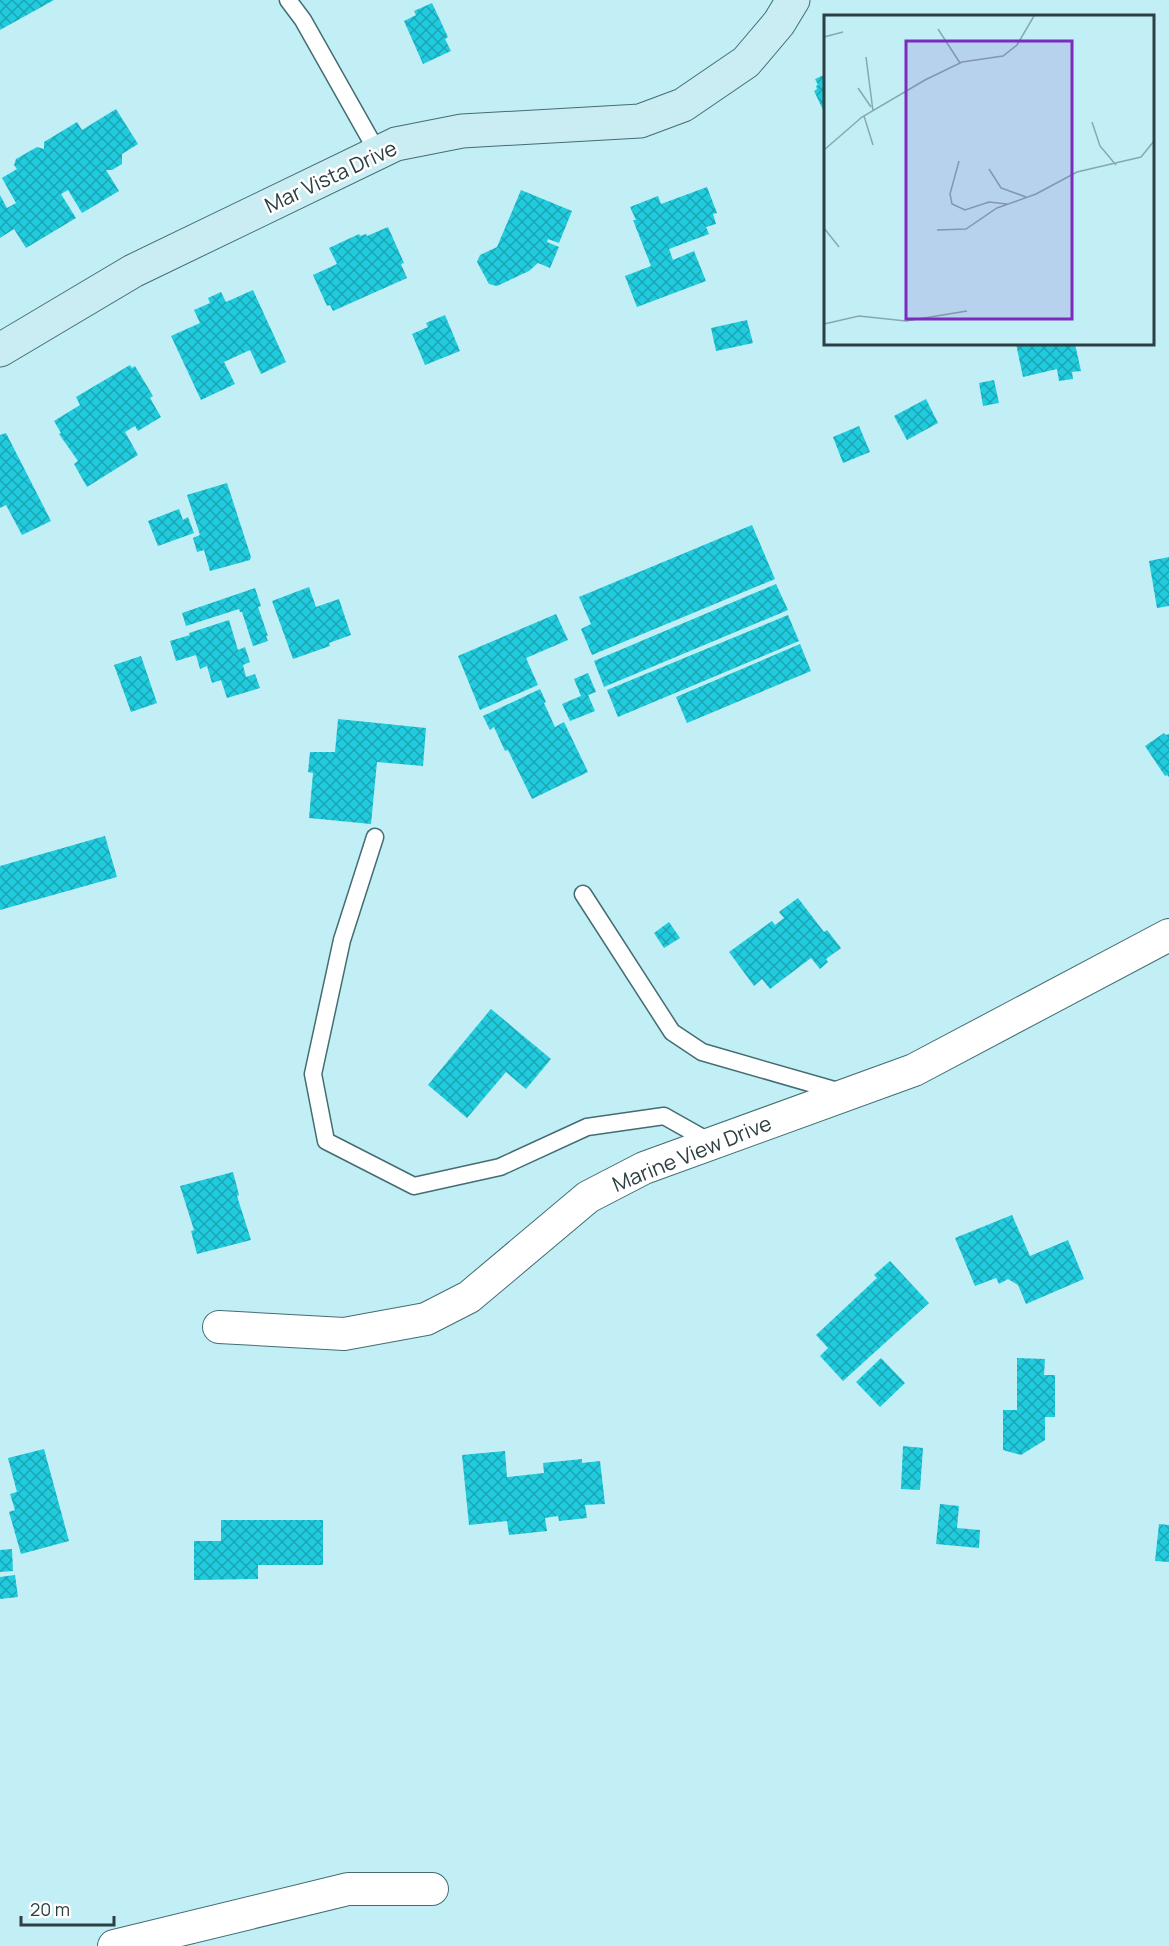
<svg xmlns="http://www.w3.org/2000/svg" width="1169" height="1946" font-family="Manrope,sans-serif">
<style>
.building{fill:url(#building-cross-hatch)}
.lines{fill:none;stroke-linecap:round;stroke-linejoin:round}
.lane-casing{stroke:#436d73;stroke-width:19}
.street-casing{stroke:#436d73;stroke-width:34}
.secondary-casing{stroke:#436d73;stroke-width:35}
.lane{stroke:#fff;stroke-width:16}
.street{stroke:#fff;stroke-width:32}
.secondary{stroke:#c9edf2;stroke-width:33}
.labels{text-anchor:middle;stroke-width:5;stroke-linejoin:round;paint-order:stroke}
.street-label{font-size:21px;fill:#2d3f42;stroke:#fff}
.inset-road{fill:none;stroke:#86a9ad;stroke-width:1.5}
.view{fill:#7b2cbf;fill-opacity:0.15;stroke:#7b2cbf;stroke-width:3}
.inset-edge{fill:none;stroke:#2d3f42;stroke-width:3}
</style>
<defs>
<pattern id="building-cross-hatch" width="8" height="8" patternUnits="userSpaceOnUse" patternTransform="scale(1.5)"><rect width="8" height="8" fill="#20cbdd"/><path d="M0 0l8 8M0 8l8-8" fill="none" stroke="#1ca6b5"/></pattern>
</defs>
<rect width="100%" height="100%" fill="#c1eff5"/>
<path class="building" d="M0,0H54L0,30Z
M432,3L448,37L445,39L451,51L423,64L404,21L416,15L414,11Z
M826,74V116L814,91L817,89L816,86L818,85L815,79Z
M116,109L138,144L122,154V164L112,170H106L119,191L82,213L68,190L61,194L76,218L26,248L14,229L0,238V195L7,208L16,203L2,178L17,169L14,165L16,159L37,147L44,149V142L77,122L82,130Z
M707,187L717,213L713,214L716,224L706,227L709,234L669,249L673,260L694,251L706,281L637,307L625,276L651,266L633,220H636L630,207L658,196L661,204Z
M521,190L572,211L559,243L548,239L547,242L559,247L550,268L538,263L529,271L497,286L489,284L477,262L480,255L497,247Z
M388,227L404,263L401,264L407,278L333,311L330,305L327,306L313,275L337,264L329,248L359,234L360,236L366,234L367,236Z
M253,290L286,362L261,374L250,350L224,362L235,384L201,400L171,336L200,323L194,310L210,303L208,298L221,292L226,302Z
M445,315L460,351L425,365L412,334L428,327L426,323Z
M747,320L753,343L716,351L711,328Z
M1016,344H1075L1081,371L1072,372L1073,379L1059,381L1057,369L1023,377Z
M130,365L132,368L135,366L153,396L150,398L161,417L138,431L135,426L125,432L138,455L87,487L74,464L78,461L59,434L61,433L54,421L80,405L76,397Z
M994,380L999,403L983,406L979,383Z
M926,399L938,423L907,440L894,416Z
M859,426L870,452L843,463L833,437Z
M6,433L51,521L22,535L6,505L0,508V435Z
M227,483L251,557L250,560L210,571L204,550L197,552L193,538L200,535L187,495Z
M179,509L183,520L188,517L194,533L158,546L148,521Z
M752,525L775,579L592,655L581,629L591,624L579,597Z
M1169,557V606L1157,608L1149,561Z
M776,584L788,610L604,687L594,661Z
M309,587L316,607L339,599L351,635L329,643L330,646L293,659L272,601Z
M255,588L261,606L258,607L268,636H266L268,641L253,646L242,612H240L239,609L186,626L182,613Z
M556,614L568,640L526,658L538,685L480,710L458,656Z
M788,615L799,641L618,717L607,690Z
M229,620L238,650L245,647L250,662L243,665L246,677L255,674L260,688L227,698L221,680L212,683L207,666L200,669L196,655L176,661L170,641L190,635L189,633Z
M800,644L811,671L687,723L676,697Z
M141,656L157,703L131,712L114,665Z
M588,673L596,692L588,695L595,711L570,721L562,704L581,696L574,679Z
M540,689L546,702L544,703L555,727L564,722L588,772L532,799L508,750L505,751L494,727L490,730L483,716Z
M338,719L426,728L423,766L377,762L371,824L309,818L313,773L308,772L310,752H335Z
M1164,733L1166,735L1169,734V777L1167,775L1165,776L1145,746Z
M105,836L117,877L0,910V866Z
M798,898L824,932L827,930L841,948L826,959L828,962L820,969L811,958L770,989L762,979L754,986L729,952L772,921L775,925L784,918L779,912Z
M669,922L680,938L664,948L654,933Z
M491,1009L551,1059L526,1089L506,1072L467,1118L428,1085Z
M233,1172L239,1195L237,1196L251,1240L197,1254L191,1231L194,1230L180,1186Z
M1012,1215L1030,1256L1068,1240L1084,1279L1026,1304L1018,1285L1008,1279L999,1284L996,1278L975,1286L955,1238Z
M890,1261L929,1303L843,1381L820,1356L828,1348L816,1335L877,1278L874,1275Z
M881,1358L905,1383L880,1407L856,1382Z
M1017,1358L1045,1359L1044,1375H1055V1417H1045V1440L1021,1455L1003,1450V1410H1017Z
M903,1446L923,1448L920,1490L901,1489Z
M44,1449L69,1541L21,1554L9,1512L15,1510L10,1494L17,1492L8,1458Z
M505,1451L507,1477L544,1473L543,1463L582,1459V1463L600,1461L605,1504L585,1505L587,1518L559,1521L558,1516L545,1518L547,1531L509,1535L507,1521L469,1525L462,1455Z
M940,1504L959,1506L957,1528L980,1530L979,1548L936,1544Z
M221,1520H323V1565H258V1579L194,1580V1541H221Z
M1159,1524L1169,1525V1562L1155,1561Z
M12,1549L13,1571L0,1572V1550Z
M15,1575L18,1597L0,1599V1577Z"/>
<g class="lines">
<defs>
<path id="lane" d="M288,0L303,20L378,153
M375,837L342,940L313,1074L326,1141L414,1186L500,1167L587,1127L664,1116L712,1143
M583,894L672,1032L702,1052L841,1092"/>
<path id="street" d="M219,1327L344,1334L426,1319L469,1297L588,1197L644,1168L914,1070L1169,935
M114,1946L348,1889H432"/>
<path id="secondary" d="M0,350L133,271L396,144L462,131L640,121L683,105L746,62L779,23L793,0"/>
</defs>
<use href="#lane" class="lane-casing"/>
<use href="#street" class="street-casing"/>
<use href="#secondary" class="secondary-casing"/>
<use href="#lane" class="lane"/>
<use href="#street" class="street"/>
<use href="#secondary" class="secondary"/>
</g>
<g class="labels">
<g class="street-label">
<text transform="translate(331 177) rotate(-25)" y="7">Mar Vista Drive</text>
<text transform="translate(692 1154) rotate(-22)" y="7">Marine View Drive</text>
</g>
</g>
<g transform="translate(824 15)">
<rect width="330" height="330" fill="#c1eff5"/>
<path class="inset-road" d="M114,14L136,48M0,22L19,17M42,42L49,96M34,73L47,92M40,101L49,130M268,107L276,131L292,150M0,135L38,102L101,65L138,47L179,41L193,30L210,1M135,146L126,179L128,189L141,195L165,187L183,189M165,154L177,173L202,182M0,213L15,232M113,215L142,214L173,193L212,179L253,157L317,142L330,126M0,309L35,301L82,306L143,296"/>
<path class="view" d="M82,26H248V304H82Z"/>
<rect width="330" height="330" class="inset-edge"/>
</g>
<path d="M21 1916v9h93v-9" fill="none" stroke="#2d3f42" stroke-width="3"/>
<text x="30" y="1916" font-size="18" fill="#2d3f42" stroke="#ffffff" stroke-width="4.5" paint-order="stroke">20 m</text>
</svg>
